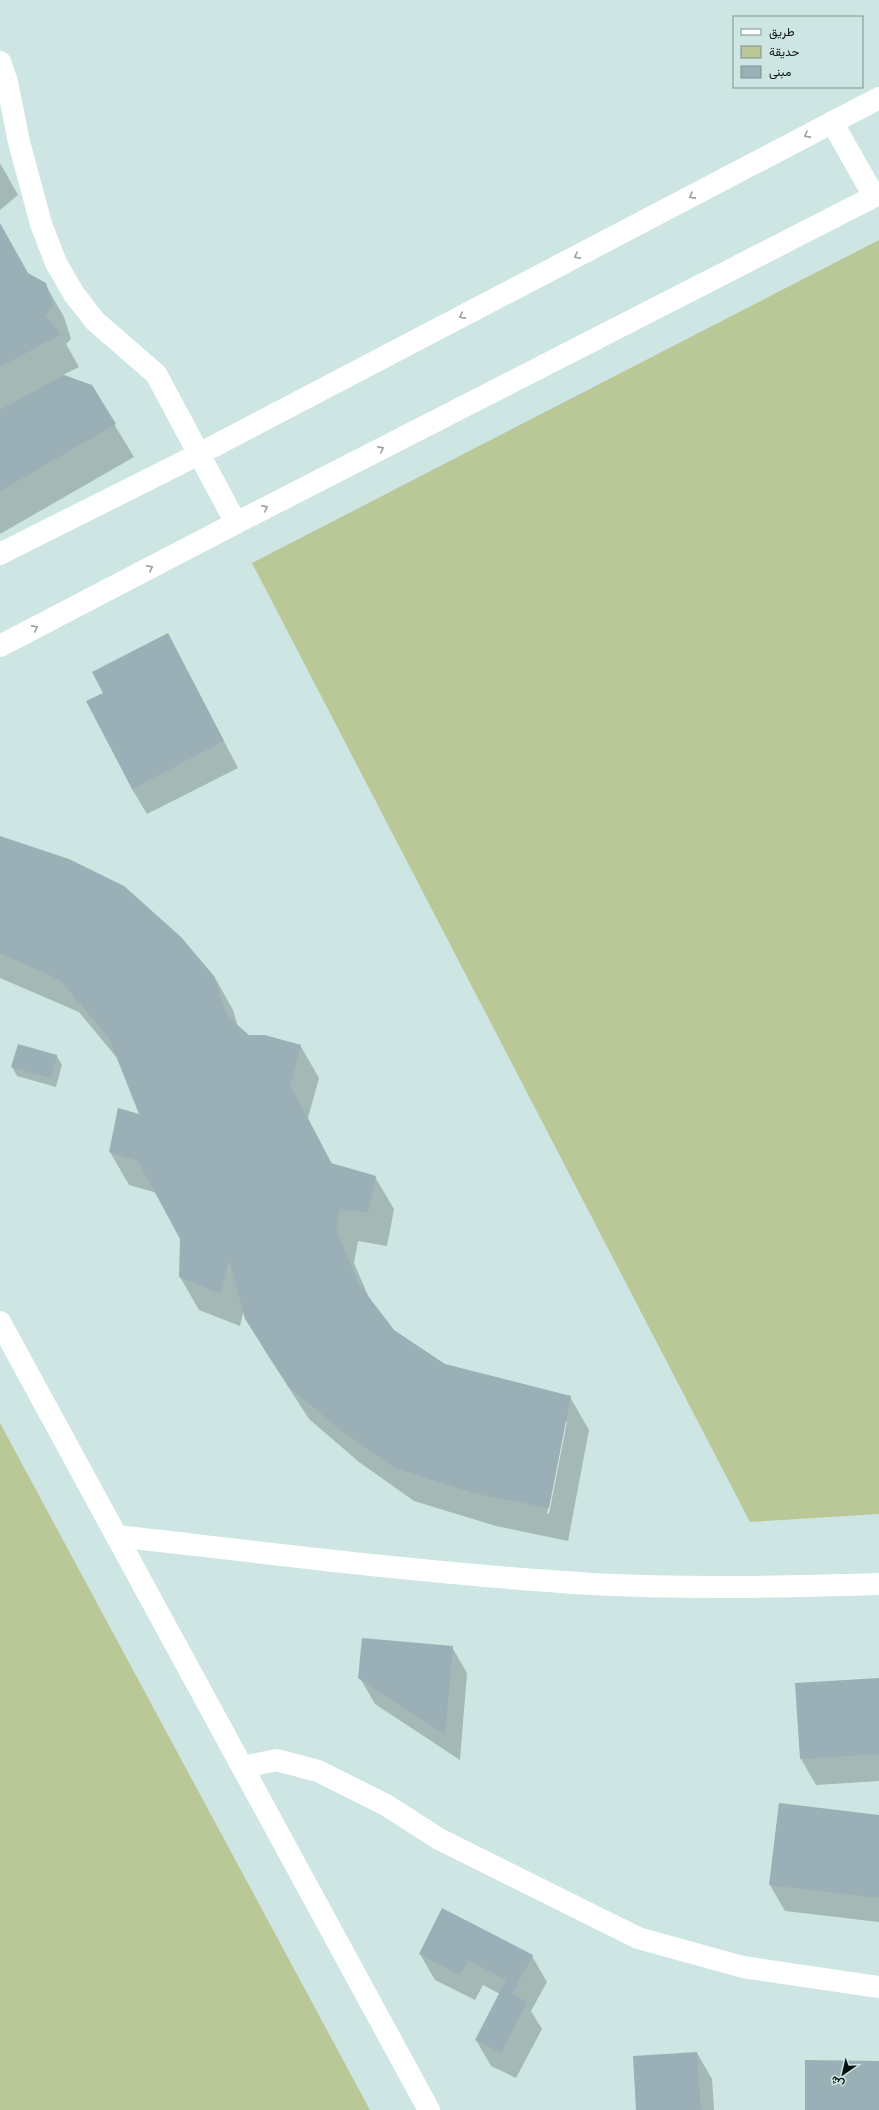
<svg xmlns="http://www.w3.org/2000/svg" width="879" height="2110" font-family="Quicksand,Vazirmatn,sans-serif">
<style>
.green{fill:#bac898}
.shadow{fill:#0003;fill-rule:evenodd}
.building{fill:#9aafb6}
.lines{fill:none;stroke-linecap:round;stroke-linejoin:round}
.street{stroke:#fff;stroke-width:22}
.secondary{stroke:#fff;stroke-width:22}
.oneway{stroke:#9ca09f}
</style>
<rect width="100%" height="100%" fill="#cee6e3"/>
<path class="green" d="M879,240V1514L750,1522L252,563Z
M0,1423L370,2110H0Z"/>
<path class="shadow" d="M0,163L18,195L0,210Z
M0,225L28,274L45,284L64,317L71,339L66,344L79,367L63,375L91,386L134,457L0,534Z
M168,634L238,768L147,814L132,789L105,693Z
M0,837L214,976L233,1010L238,1027L249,1036L300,1045L319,1078L308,1118L332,1164L375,1177L394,1209L387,1246L358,1241L354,1263L370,1300L393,1330L445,1365L570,1397L589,1430L568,1541L496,1526L414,1501L359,1462L309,1419L265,1351L246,1318L244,1309L240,1326L199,1310L180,1277L181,1238L157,1193L129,1185L110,1152L118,1109L141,1115L117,1058L79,1012L0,978ZM565,1422H567L549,1514L547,1513Z
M57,1056L62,1065L56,1087L17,1076L12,1067Z
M452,1647L467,1673L460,1760L375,1704L360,1678Z
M879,1679V1781L816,1785L801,1759Z
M779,1804L879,1816V1922L785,1911L770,1885Z
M420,1954L532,1956L547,1982L531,2011L542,2029L516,2078L491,2066L476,2040L500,1994L483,1985L475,2000L435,1980Z
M697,2053L712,2079L714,2110H637Z"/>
<path class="building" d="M0,223L28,273L46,283L53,306L45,315L61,334L0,367Z
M64,375L92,385L116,424L0,491V410Z
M168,633L224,741L132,789L86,701L103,693L92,672Z
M0,836L69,859L124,886L181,937L214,976L227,1016L249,1035H265L301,1045L290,1085L331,1163L376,1176L368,1213L340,1209L336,1230L359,1284L394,1330L445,1364L571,1396L549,1508L477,1494L395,1468L339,1429L289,1387L245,1319L229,1259L221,1294L179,1277L180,1239L138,1161L109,1152L118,1108L139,1114L109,1038L60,980L0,953Z
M18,1044L57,1055L51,1078L11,1067Z
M362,1638L453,1646L445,1735L358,1678Z
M879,1678V1754L800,1759L795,1683Z
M779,1803L879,1815V1898L769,1885Z
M442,1908L533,1955L512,1994L527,2002L501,2053L475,2040L506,1980L468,1960L460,1975L419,1954Z
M697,2052L701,2110H636L633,2056Z
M805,2060L879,2061V2110H805Z"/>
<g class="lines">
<path class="street" d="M0,62L7,82L19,142L41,224L56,263L74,294L95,321L156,374L236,523
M832,122L874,196
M0,554L199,454L879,98
M0,646L236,523L879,194
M117,1536C275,1554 432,1574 591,1584C687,1589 783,1587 879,1584"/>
<path class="secondary" d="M0,1322L429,2110
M243,1767L276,1760L318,1771L386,1805L439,1839L638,1938L743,1967L879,1987"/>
</g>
<defs><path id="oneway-chevron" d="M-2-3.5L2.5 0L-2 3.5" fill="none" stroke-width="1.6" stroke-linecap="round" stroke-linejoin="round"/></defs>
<g class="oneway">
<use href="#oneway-chevron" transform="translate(807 135) rotate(152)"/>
<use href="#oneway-chevron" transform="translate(692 196) rotate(152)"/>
<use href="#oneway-chevron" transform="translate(577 256) rotate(152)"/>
<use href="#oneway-chevron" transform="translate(462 316) rotate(152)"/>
<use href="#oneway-chevron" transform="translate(381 449) rotate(-27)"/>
<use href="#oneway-chevron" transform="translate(265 508) rotate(-27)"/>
<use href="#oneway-chevron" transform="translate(150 568) rotate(-28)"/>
<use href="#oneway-chevron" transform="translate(35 628) rotate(-28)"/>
</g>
<rect x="733" y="16" width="130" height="72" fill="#cee6e3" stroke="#7f918f"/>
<rect x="741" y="29" width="20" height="6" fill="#ffffff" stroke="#7f918f"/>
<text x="769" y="36" font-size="12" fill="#081110">طريق</text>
<rect x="741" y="46" width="20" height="12" fill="#bac898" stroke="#7f918f"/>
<text x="769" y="56" font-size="12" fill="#081110">حديقة</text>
<rect x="741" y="66" width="20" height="12" fill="#9aafb6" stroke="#7f918f"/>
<text x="769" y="76" font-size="12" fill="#081110">مبنى</text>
<g transform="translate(843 2074) rotate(214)" stroke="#cee6e3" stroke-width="3" paint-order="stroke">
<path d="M0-3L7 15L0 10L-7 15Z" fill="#081110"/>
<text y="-6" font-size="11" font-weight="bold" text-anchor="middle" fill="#081110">ش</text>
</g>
</svg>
